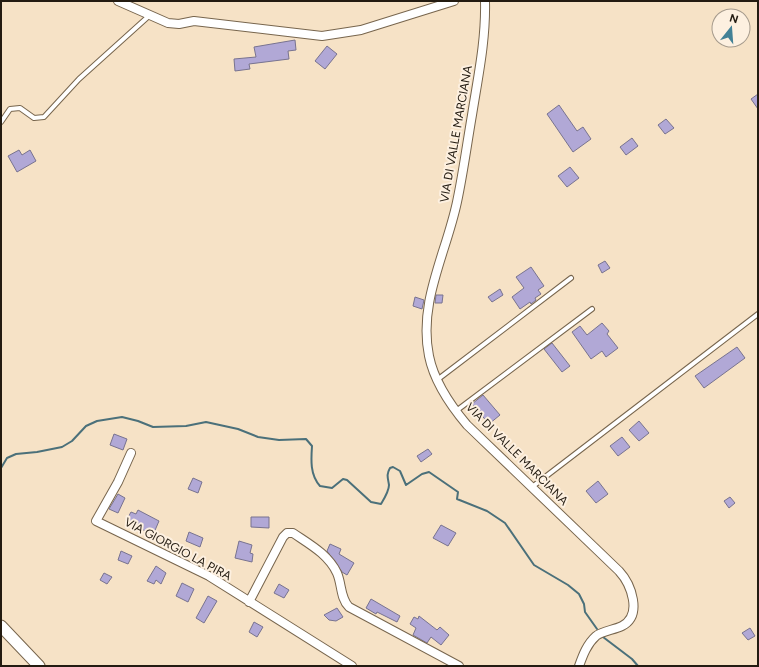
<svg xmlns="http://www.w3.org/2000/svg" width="759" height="667" font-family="Figtree,sans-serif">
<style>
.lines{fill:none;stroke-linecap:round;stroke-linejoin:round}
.stream{stroke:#4b707a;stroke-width:2}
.building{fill:#b1a8d6;stroke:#78738f}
.lane-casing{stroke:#77654d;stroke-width:6}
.street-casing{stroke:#77654d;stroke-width:10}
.secondary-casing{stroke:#77654d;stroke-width:13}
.lane{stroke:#fff;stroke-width:4}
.street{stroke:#fff;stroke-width:8}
.secondary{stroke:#fff;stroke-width:11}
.labels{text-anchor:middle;stroke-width:4;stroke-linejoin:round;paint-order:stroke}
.street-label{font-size:12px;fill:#231b11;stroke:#fdf0e0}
</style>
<rect width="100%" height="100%" fill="#f6e2c6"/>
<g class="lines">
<path class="stream" d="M1,468L7,458L16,454L37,452L62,447L72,441L86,426L97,421L122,417L138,421L153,427L186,426L206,422L238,429L258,437L279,440L306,439L312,446C311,460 310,475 320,486L332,488L343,479L347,480L371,502L381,504C384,499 389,491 389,485C388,478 386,475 390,468L393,467L400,471L406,485L422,474L429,472L458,492L457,499L487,511L505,523L534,565L568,585L579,594L584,604L585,612L597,629
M603,637L632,659L638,666"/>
</g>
<path class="building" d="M295,40L296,50L288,51L289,59L249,64L250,69L235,71L234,59L256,57L254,47Z
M327,46L337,54L325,69L315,61Z
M758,94V109L751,99Z
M559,105L577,131L583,127L591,139L573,152L547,114Z
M666,119L674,128L665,134L658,125Z
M632,138L638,146L626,155L620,147Z
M19,150L22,155L30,150L36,161L17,172L8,156Z
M570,167L579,178L567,187L558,176Z
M605,261L610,268L602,273L598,265Z
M531,267L544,286L538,290L541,294L535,298L536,300L531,304L530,302L520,309L512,297L524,288L516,277Z
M500,289L503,295L492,302L488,297Z
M436,295H443L442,303H435Z
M415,297L424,300L422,309L413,306Z
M602,323L609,331L607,334L618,348L606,357L602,351L591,359L572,332L580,326L587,335Z
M552,343L570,366L562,372L544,349Z
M737,347L745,358L704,388L695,376Z
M483,395L500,415L489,424L472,404Z
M639,421L649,433L639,441L629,430Z
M114,434L127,439L123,450L110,445Z
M622,437L630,447L618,456L610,446Z
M428,449L432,454L421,462L417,456Z
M193,478L202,482L198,493L188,489Z
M598,481L608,494L596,503L586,491Z
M118,494L125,498L118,513L109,509Z
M730,497L735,503L729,508L724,501Z
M138,510L159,521L153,535L126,521L131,512L136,514Z
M251,517H269V528L251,527Z
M441,525L456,533L448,546L433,538Z
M189,532L203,538L200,547L186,541Z
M239,541L252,545L250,553L253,554L252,562L235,558Z
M330,544L341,549L339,554L354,563L347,575L342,572L327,551Z
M121,551L132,556L128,564L118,560Z
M156,566L166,573L161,584L156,580L154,584L147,581Z
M104,573L112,577L107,584L100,580Z
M182,583L194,589L188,602L176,596Z
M279,584L289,590L284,598L274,593Z
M208,596L217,601L204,623L196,618Z
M371,599L400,616L397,622L377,612L376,614L366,608Z
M337,608L343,617L336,621L329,620L324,615Z
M419,616L437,630L440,627L449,635L441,645L431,637L427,643L413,635L416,628L410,624L414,617L418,619Z
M254,622L263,627L257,637L249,632Z
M750,628L755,636L748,640L742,633Z"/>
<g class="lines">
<defs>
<path id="lane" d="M1,122L10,109L20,108L34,118L44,117L79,79L150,15
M437,380L571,278
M456,411L592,309
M532,487L758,314"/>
<path id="street" d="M118,1L168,23L179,24L194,21L322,36L361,30L454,1
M485,1C486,40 478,77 472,115C467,144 463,174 457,202C446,254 418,302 429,356C434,381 451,406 467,425L619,571C631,584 643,615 622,626C614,630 602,631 596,636C587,644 583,655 579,666
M131,453L118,482L96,521L209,576L352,666
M249,602L283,537L287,533H293C309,544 328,554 337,573C342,584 340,598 349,607L459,666"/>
<path id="secondary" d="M1,626L39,666"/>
</defs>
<use href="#lane" class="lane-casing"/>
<use href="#street" class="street-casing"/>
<use href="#secondary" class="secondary-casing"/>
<use href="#lane" class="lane"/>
<use href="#street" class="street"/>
<use href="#secondary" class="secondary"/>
</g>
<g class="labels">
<g class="street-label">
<text transform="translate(456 134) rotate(-80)" y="4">VIA DI VALLE MARCIANA</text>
<text transform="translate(517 454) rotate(45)" y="4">VIA DI VALLE MARCIANA</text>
<text transform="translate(178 549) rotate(28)" y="4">VIA GIORGIO LA PIRA</text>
</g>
</g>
<rect width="759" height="667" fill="none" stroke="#231b11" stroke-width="4"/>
<g transform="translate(731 28) rotate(17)"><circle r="19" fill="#fdf0e0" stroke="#a69b8d"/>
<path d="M0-3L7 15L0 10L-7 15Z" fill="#438196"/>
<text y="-6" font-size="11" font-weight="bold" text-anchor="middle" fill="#231b11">N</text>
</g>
</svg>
